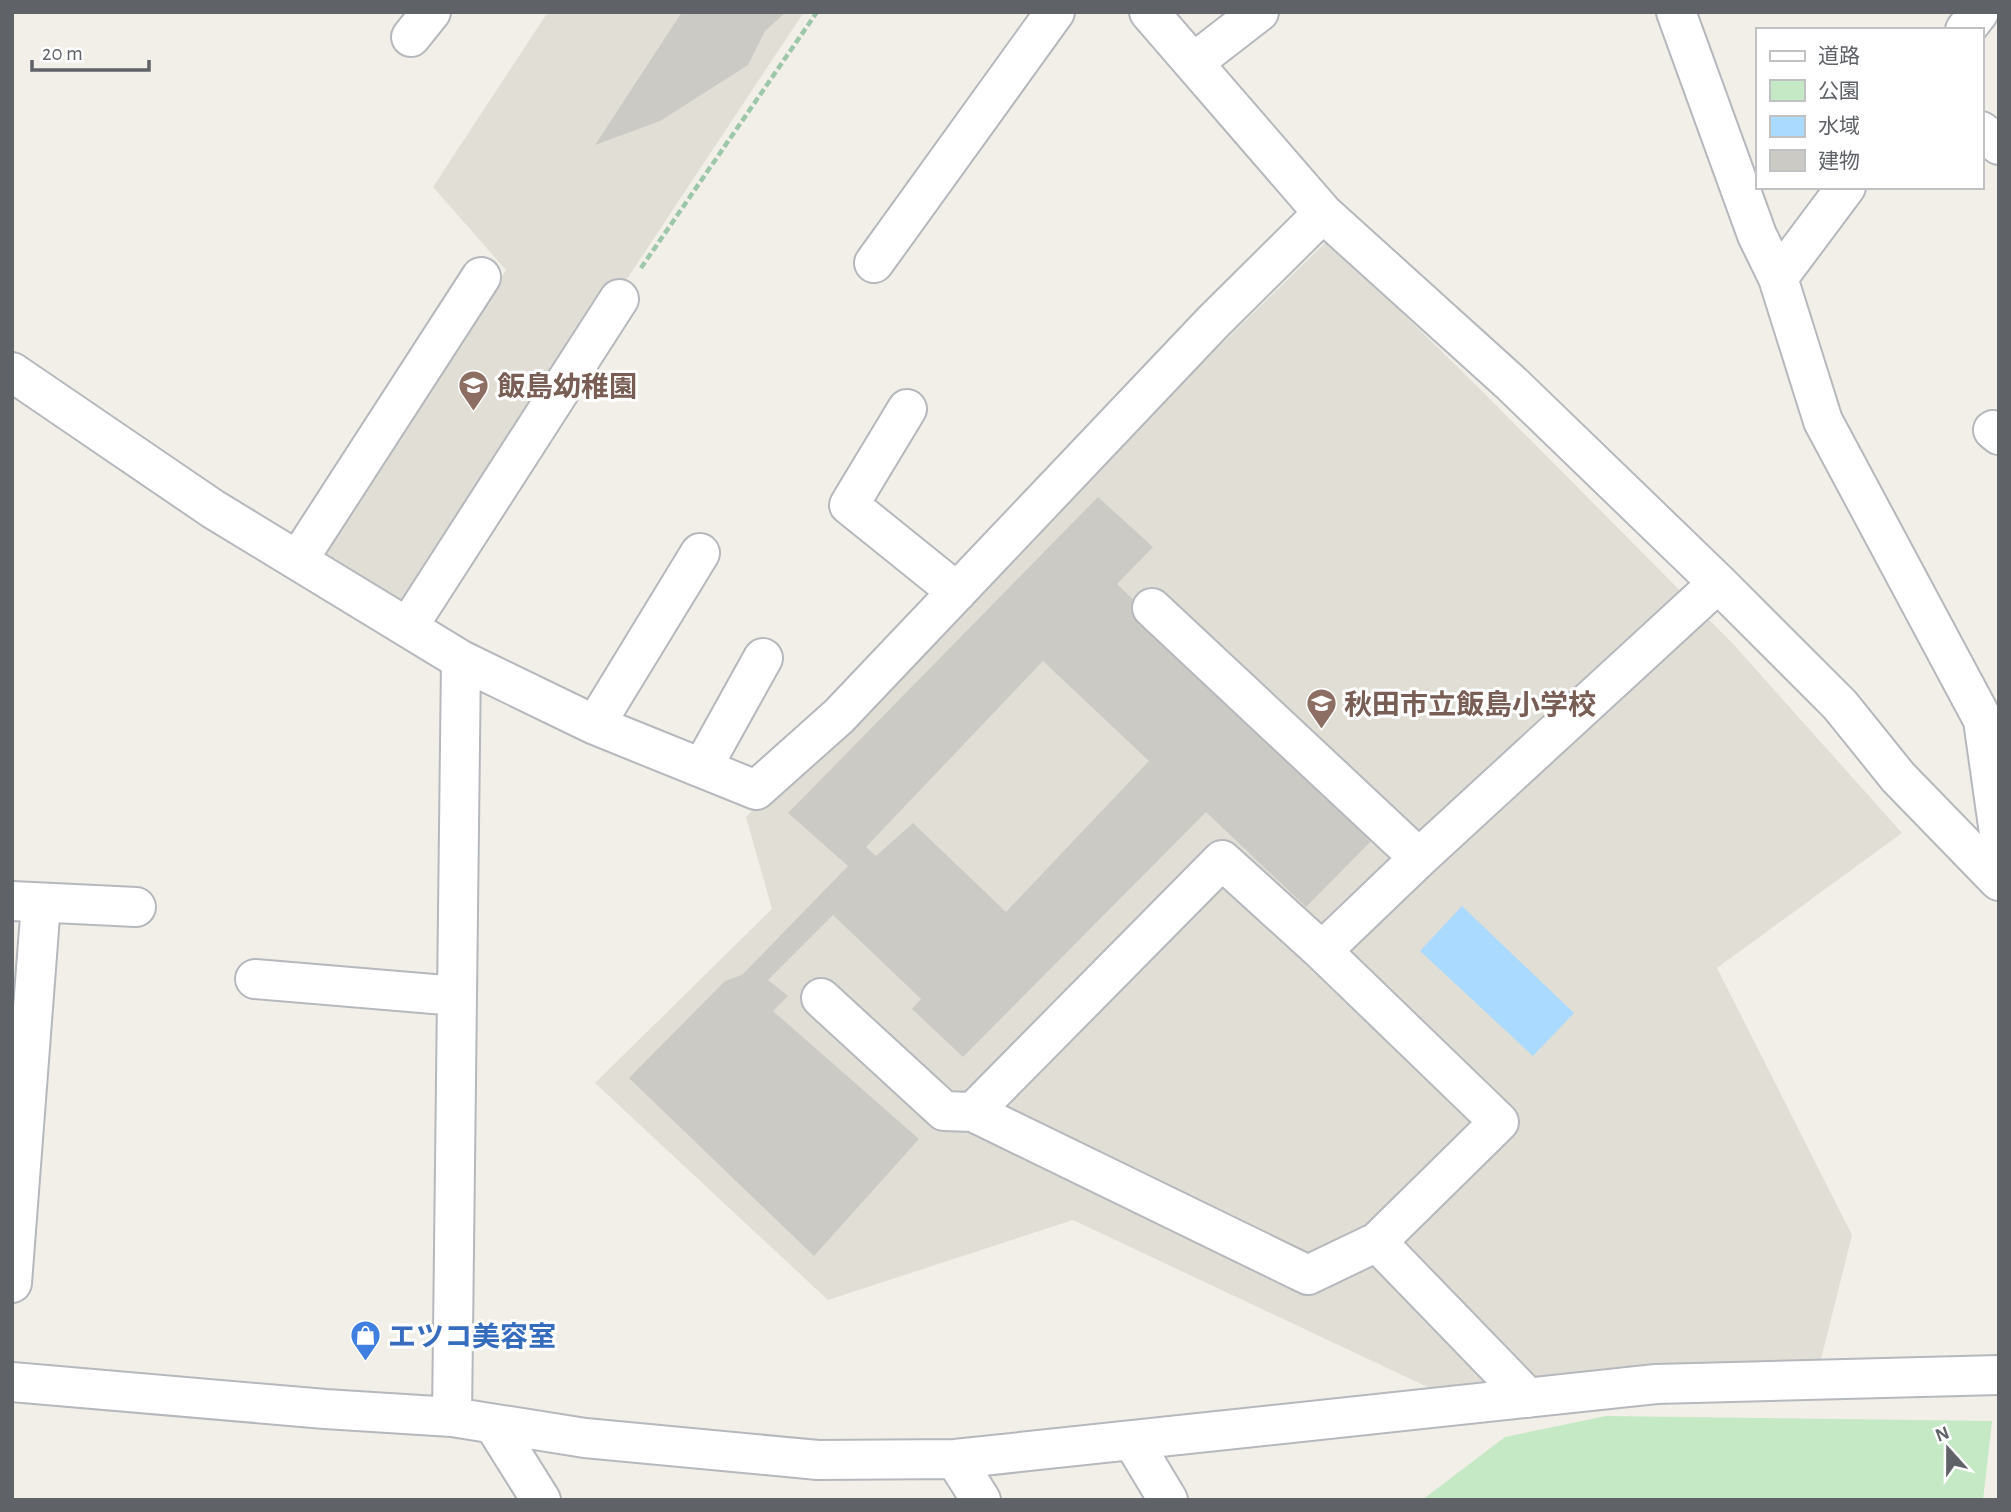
<svg xmlns="http://www.w3.org/2000/svg" width="2011" height="1512" font-family="'Alegreya Sans','Noto Sans JP',sans-serif">
<style>
.education{fill:#e1ded6}
.green{fill:#c5e8c5}
.water{fill:#aadaff}
.building{fill:#cccac5;fill-rule:evenodd}
.lines{fill:none;stroke-linecap:round;stroke-linejoin:round}
.minor-casing{stroke:#b5b8bc;stroke-width:42}
.path{stroke:#9cc7a9;stroke-width:4.5;stroke-dasharray:7 3.5;stroke-linecap:butt}
.minor{stroke:#fff;stroke-width:38}
.labels{text-anchor:middle;stroke-width:6;stroke-linejoin:round;paint-order:stroke}
.education-label{font-size:28px;font-weight:bold;fill:#785e54;stroke:#fff;text-anchor:start}
.shop-label{font-size:28px;font-weight:bold;fill:#366cbe;stroke:#fff;text-anchor:start}
</style>
<rect width="100%" height="100%" fill="#f1efe8"/>
<path class="education" d="M548,12H804L408,609L315,557L506,270L433,187Z
M1328,240L1477,386L1735,646L1902,833L1717,968L1852,1235L1818,1371L1438,1392L1073,1220L828,1300L595,1083L772,909L746,817L1071,491Z"/>
<path class="green" d="M1606,1416L1992,1421L1983,1500H1422L1505,1437Z"/>
<path class="water" d="M1462,906L1574,1013L1533,1056L1420,951Z"/>
<path class="building" d="M682,12H786L765,31L748,65L660,121L595,145Z
M1098,497L1153,547L1117,584L1376,836L1306,907L1206,812L963,1057L912,1009L921,999L833,915L768,980L788,996L773,1011L919,1139L814,1256L629,1078L725,981L742,975L848,866L788,813ZM1043,661L1149,761L1006,912L913,823L876,856L866,847Z"/>
<g class="lines">
<defs>
<path id="minor" d="M1149,12L1323,213L1512,384L1718,583L1840,705L1898,777L1999,881
M1676,12L1757,235L1778,278L1823,421L1983,720L1999,833
M1965,30L1979,12
M411,37L431,12
M1193,63L1259,12
M1981,131L1999,145
M874,263L1055,12
M1778,278L1846,187
M12,372L213,509L461,660L595,725L756,790L839,716L1213,322L1323,213
M907,409L849,505L957,592
M1993,430L1999,435
M298,560L481,277
M1152,608L1419,858L1718,583
M408,627L619,299
M595,725L700,553
M702,768L763,658
M1419,858L1322,951L1499,1122L1377,1242L1528,1398
M12,901L136,907
M1322,951L1222,860L973,1112L1308,1275L1377,1242
M255,979L457,996
M821,998L944,1111L973,1112
M12,1283L41,903
M12,1382L325,1409L452,1417L585,1438L818,1460L955,1459L1656,1384L1999,1375
M452,1417L461,660
M494,1425L541,1500
M1132,1440L1168,1500
M955,1459L981,1500"/>
</defs>
<use href="#minor" class="minor-casing"/>
<path class="path" d="M641,268L817,12"/>
<use href="#minor" class="minor"/>
</g>
<defs>
<symbol id="school-pin" viewBox="-11 -11 22 30"><path d="M0 17L-7.5 6A9.5 9.5 0 1 1 7.5 6Z" fill="#8d6e63" stroke="#fff"/><path d="M0-5L7-2L0 1L-7-2ZM-4 1L0 2.5L4 1V4Q0 6-4 4Z" fill="#fff"/></symbol>
<symbol id="shop-pin" viewBox="-11 -11 22 30"><path d="M0 17L-7.5 6A9.5 9.5 0 1 1 7.5 6Z" fill="#3f7fe0" stroke="#fff"/><path d="M-5-2.5h2.3a2.7 3.5 0 0 1 5.4 0H5L5.5 6h-11ZM-1.5-2.5h3a1.5 2.3 0 0 0-3 0Z" fill="#fff"/></symbol>
</defs>
<g fill-rule="evenodd">
<use href="#school-pin" x="456" y="368" width="35" height="47"/>
<use href="#school-pin" x="1304" y="686" width="35" height="47"/>
<use href="#shop-pin" x="348" y="1318" width="35" height="47"/>
</g>
<g class="labels">
<g class="education-label">
<text x="497" y="396">飯島幼稚園</text>
<text x="1344" y="714">秋田市立飯島小学校</text>
</g>
<g class="shop-label">
<text x="388" y="1346">エツコ美容室</text>
</g>
</g>
<rect width="2011" height="1512" fill="none" stroke="#5f6368" stroke-width="28"/>
<rect x="1756" y="28" width="228" height="161" fill="#ffffff" stroke="#bfc1c3" stroke-width="2"/>
<rect x="1770" y="51" width="35" height="10" fill="#ffffff" stroke="#bfc1c3" stroke-width="2"/>
<text x="1818" y="63" font-size="21" fill="#5f6368">道路</text>
<rect x="1770" y="80" width="35" height="21" fill="#c5e8c5" stroke="#bfc1c3" stroke-width="2"/>
<text x="1818" y="98" font-size="21" fill="#5f6368">公園</text>
<rect x="1770" y="116" width="35" height="21" fill="#aadaff" stroke="#bfc1c3" stroke-width="2"/>
<text x="1818" y="133" font-size="21" fill="#5f6368">水域</text>
<rect x="1770" y="150" width="35" height="21" fill="#cccac5" stroke="#bfc1c3" stroke-width="2"/>
<text x="1818" y="168" font-size="21" fill="#5f6368">建物</text>
<g transform="translate(1948 1449) rotate(339)" stroke="#ffffff" stroke-width="5" paint-order="stroke">
<path d="M0-5L12 26L0 18L-12 26Z" fill="#5f6368"/>
<text y="-10" font-size="19" font-weight="bold" text-anchor="middle" fill="#5f6368">N</text>
</g>
<path d="M32 60v10h117v-10" fill="none" stroke="#5f6368" stroke-width="3.5"/>
<text x="42" y="60" font-size="21" fill="#5f6368" stroke="#ffffff" stroke-width="5" paint-order="stroke">20 m</text>
</svg>
